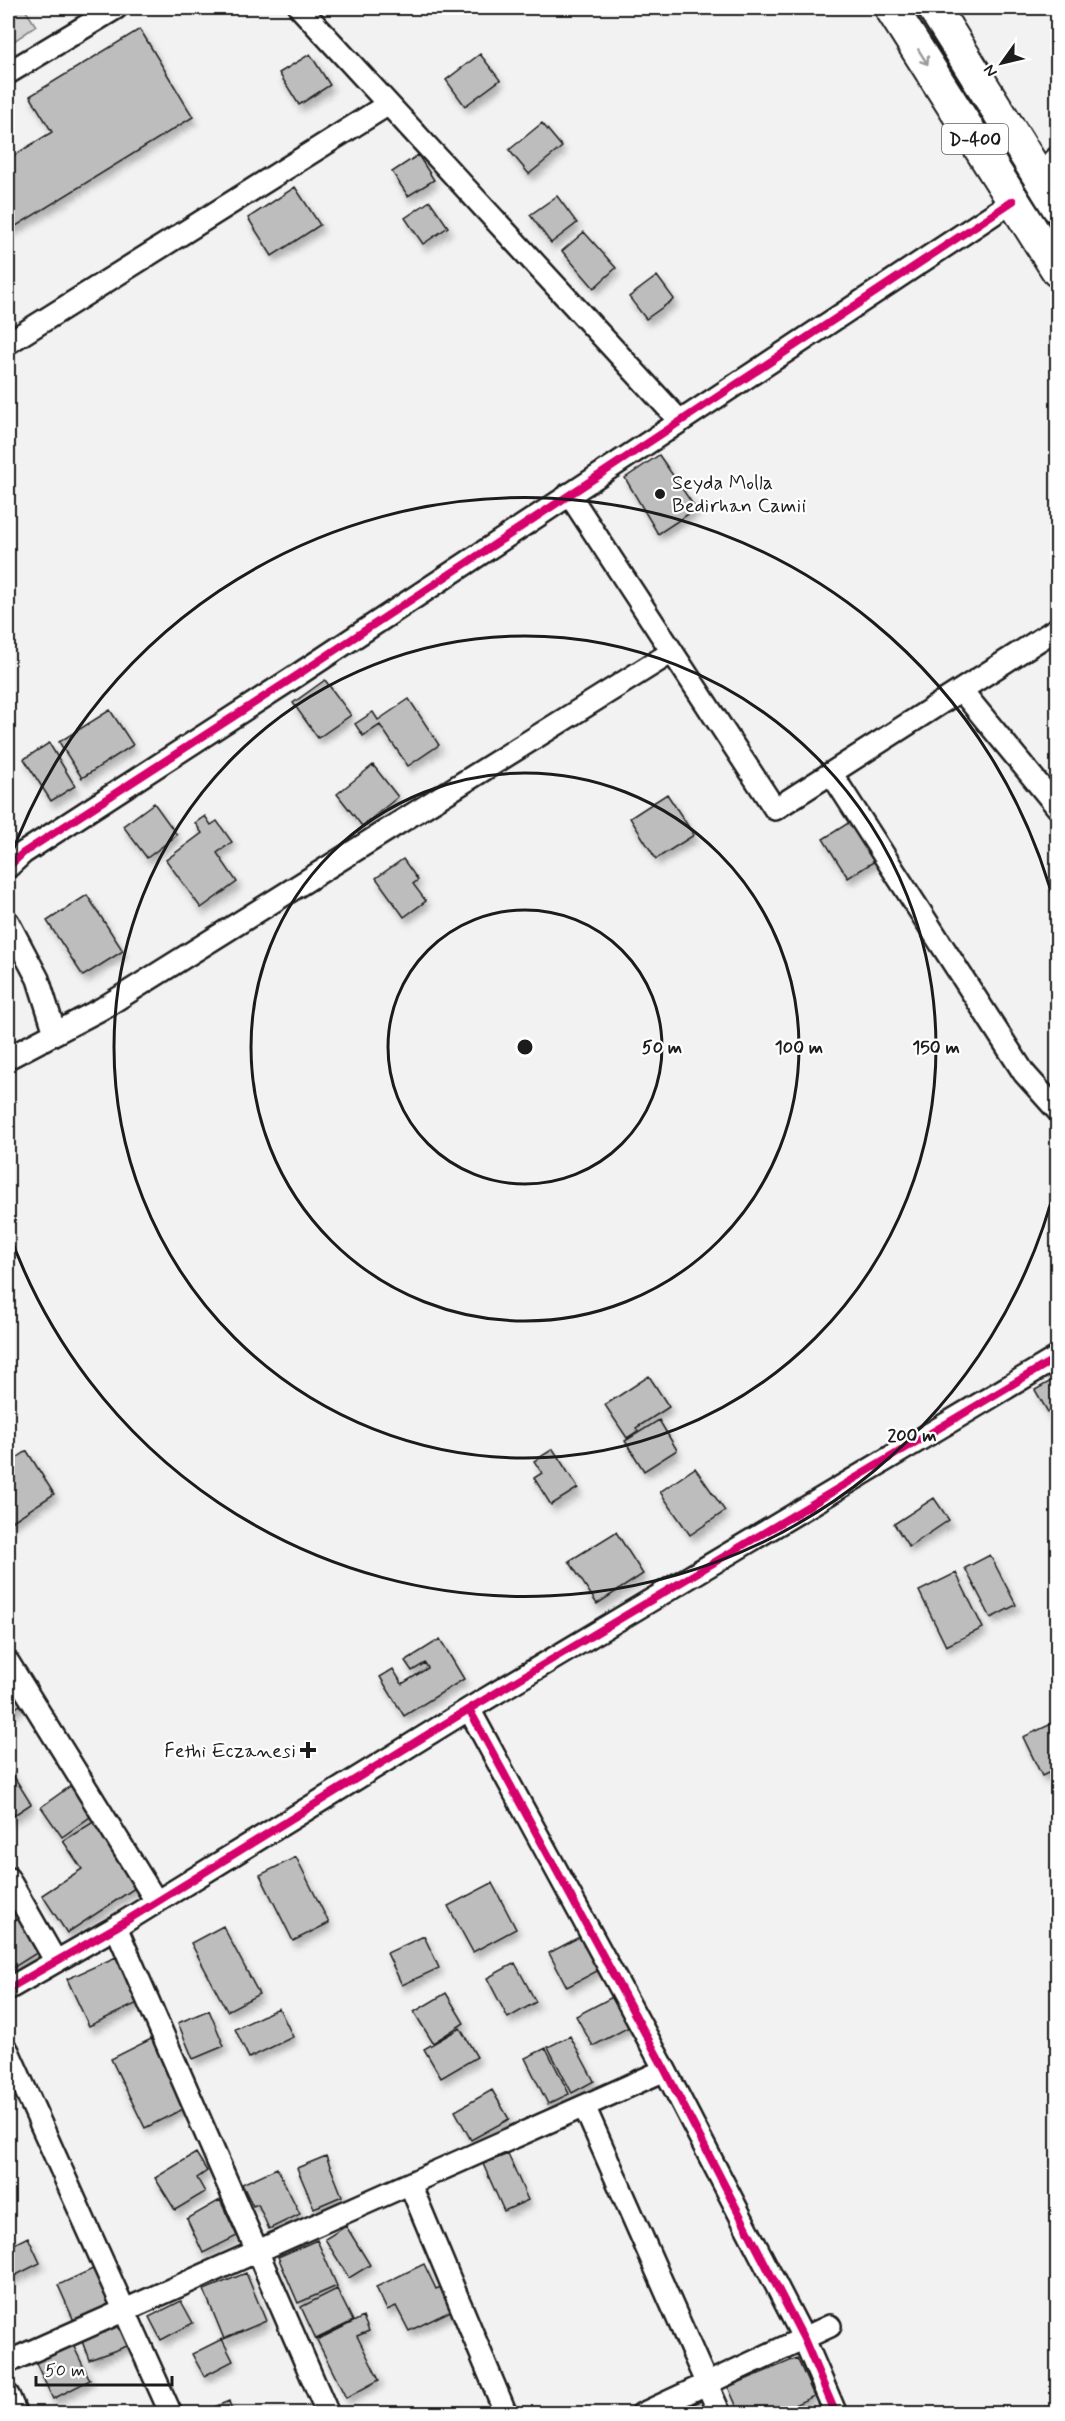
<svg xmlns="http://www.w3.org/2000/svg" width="1065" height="2421" font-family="Mynerve,sans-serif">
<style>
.green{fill:#d2d2d2;stroke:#777;stroke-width:1.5}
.building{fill:#bdbdbd;stroke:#1c1c1c;stroke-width:1.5;filter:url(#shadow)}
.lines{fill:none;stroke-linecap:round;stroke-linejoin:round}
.minor-casing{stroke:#1c1c1c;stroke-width:26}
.highway-casing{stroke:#1c1c1c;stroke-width:36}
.minor{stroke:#fff;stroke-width:21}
.highway{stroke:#fff;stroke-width:32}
.cycleway-casing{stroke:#fff;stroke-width:11}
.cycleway{stroke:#d6006c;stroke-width:8}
.oneway{stroke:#999}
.ring{fill:none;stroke:#1c1c1c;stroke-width:3}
.poi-dot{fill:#1c1c1c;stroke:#fff;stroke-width:2}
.labels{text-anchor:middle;stroke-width:4.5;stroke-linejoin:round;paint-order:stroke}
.shield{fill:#fff;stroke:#606060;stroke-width:1.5}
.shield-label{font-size:18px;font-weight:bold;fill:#1c1c1c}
.poi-label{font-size:20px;fill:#1c1c1c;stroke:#fff;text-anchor:start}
.centre{fill:#1c1c1c;stroke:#fff;stroke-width:3}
.ring-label{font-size:18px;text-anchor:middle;font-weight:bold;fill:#1c1c1c;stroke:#fff;stroke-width:4.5;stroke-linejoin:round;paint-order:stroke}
</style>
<defs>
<filter id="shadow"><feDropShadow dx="3.5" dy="6" stdDeviation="3" flood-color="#0004"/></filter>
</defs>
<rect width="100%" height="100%" fill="#f2f2f2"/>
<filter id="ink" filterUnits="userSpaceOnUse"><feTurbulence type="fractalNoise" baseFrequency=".0167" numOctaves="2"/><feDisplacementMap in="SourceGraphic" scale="12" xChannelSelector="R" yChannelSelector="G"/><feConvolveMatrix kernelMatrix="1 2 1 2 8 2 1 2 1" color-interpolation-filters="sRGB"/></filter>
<g filter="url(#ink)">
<path class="green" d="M8,8H24L36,26L8,45Z"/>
<path class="building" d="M140,29L193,117L8,231V159L52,132L30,96Z
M310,54L330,85L299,105L279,73Z
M480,54L500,80L465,106L446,80Z
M542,123L562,147L529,174L509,150Z
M418,155L434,180L408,196L392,172Z
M295,187L320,225L272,256L248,218Z
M557,196L577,223L551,243L530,215Z
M430,201L448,227L423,244L405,218Z
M584,232L616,268L594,288L562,251Z
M657,276L674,299L646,319L629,297Z
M659,455L696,509L658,534L625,478Z
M325,680L351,715L318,738L293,703Z
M409,699L439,745L408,766L380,725L363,736L355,724L373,712L378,720Z
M110,710L133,745L82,778L59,742Z
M49,743L75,786L51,801L24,759Z
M373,765L398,797L362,826L337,794Z
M667,794L694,835L656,859L630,818Z
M154,803L177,835L147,858L123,826Z
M205,816L211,825L217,821L232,842L217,853L237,882L201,908L166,860L202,833L195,823Z
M853,820L878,859L848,878L823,839Z
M403,859L418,880L413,884L426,901L404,917L376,878Z
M87,895L123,951L83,976L47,921Z
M649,1376L669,1407L636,1428L638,1431L627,1438L605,1405Z
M1058,1377V1415L1052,1419L1035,1390Z
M659,1420L677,1450L644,1471L625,1441Z
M553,1449L578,1488L551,1505L534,1478L542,1473L534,1461Z
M27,1451L54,1494L8,1524V1464Z
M695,1468L725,1511L690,1535L660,1492Z
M934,1498L949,1520L909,1547L894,1524Z
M616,1532L643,1574L597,1604L569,1561Z
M990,1555L1016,1605L991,1618L965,1568Z
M956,1573L983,1628L946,1646L919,1591Z
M440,1639L464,1679L404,1716L380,1677L393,1669L402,1684L428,1668L425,1663L412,1671L405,1661Z
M8,1672L26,1701L8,1713Z
M1058,1721V1768L1042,1776L1023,1737Z
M8,1767L31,1804L8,1819Z
M76,1782L97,1812L62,1837L41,1807Z
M95,1821L138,1886L67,1933L42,1895L82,1869L63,1841Z
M296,1857L329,1923L293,1941L260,1875Z
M492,1883L516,1929L473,1952L448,1906Z
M25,1914L46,1947L8,1971V1925Z
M223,1926L259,1994L227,2011L191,1943Z
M583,1935L601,1969L567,1987L549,1953Z
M424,1936L439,1968L402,1985L387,1953Z
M116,1957L138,2003L89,2026L67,1979Z
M515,1963L536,2002L508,2018L487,1978Z
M446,1993L464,2023L433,2043L414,2012Z
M618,1994L631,2026L593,2046L576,2016Z
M279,2008L293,2037L249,2058L235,2029Z
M209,2010L224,2046L193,2059L178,2023Z
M460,2028L477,2057L441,2078L424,2049Z
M570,2036L594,2081L572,2093L548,2047Z
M153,2038L187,2107L145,2128L111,2059Z
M546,2048L569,2094L548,2104L525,2058Z
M492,2090L509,2119L471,2140L455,2111Z
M196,2153L207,2171L197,2178L205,2192L175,2210L155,2178Z
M508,2154L528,2200L504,2211L483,2164Z
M326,2156L342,2196L314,2208L297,2168Z
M277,2168L300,2214L269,2229L258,2204L253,2206L242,2184Z
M220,2200L237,2236L203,2253L187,2219Z
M346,2226L370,2265L349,2278L325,2239Z
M28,2237L40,2263L8,2279V2247Z
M317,2240L337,2286L298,2303L278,2257Z
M424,2264L436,2289L443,2286L455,2309L409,2331L396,2306L387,2310L376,2287Z
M97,2267L114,2302L74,2321L58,2285Z
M246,2273L266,2321L224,2339L204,2290Z
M337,2289L353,2321L316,2339L301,2307Z
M181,2301L193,2323L161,2340L149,2317Z
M363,2317L369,2331L357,2336L379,2380L346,2398L317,2340Z
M120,2318L130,2345L89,2360L79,2333Z
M222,2339L233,2361L204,2376L192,2354Z
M72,2343L90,2380L53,2399L35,2361Z
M797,2358L814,2396L775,2414H740L728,2387Z
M703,2400L708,2414H672Z
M229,2401L233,2414H197Z"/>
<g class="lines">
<defs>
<path id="minor" d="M300,8L679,420
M8,73L116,8
M1038,175L1058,157
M8,343L387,105
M569,494L775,809L1058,628
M961,690L1058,808
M831,773L1024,1073L1058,1111
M8,867L23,853L296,676L1013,201
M8,922L38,979L55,1033
M8,1058L103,1008L672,652
M8,1662L156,1901
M469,1709L665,2070L804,2339L836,2414
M8,1878L55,1960
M116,1927L328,2414
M8,1989L116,1927L469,1709L1058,1357
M8,2051L171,2414
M584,2106L720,2414
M410,2184L506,2414
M8,2362L665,2070
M8,2395L16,2414
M642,2414L830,2326"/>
<path id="highway" d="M891,8L1058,271
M934,8L1058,207"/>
</defs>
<use href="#minor" class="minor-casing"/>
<use href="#highway" class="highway-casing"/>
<use href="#minor" class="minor"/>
<use href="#highway" class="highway"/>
<defs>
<path id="cycleway" d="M8,867L23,853L296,676L1013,201
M469,1709L665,2070L804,2339L836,2414
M8,1989L116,1927L469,1709L1058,1357"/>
</defs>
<use href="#cycleway" class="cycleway-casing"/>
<use href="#cycleway" class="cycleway"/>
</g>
<defs><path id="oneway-shaft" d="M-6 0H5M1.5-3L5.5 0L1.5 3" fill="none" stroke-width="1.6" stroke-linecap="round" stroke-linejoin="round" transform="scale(1.5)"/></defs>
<use class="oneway" href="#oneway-shaft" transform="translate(923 57) rotate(58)"/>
</g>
<g class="ring">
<circle cx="525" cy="1047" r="137"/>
<circle cx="525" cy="1047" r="274"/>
<circle cx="525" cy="1047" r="411"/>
<path d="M1057 1180A548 548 0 0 1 8 1230M8 864A548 548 0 0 1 1057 914"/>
</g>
<g class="poi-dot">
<circle cx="660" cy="494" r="6"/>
<path d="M305 1741h6v6h6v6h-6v6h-6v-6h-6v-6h6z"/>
</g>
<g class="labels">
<rect class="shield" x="942" y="124" width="66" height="30" rx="4.5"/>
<g class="shield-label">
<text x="975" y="145">D-400</text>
</g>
<g class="poi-label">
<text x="672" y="489">Seyda Molla<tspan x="672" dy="23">Bedirhan Camii</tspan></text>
<text x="296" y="1757" text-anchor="end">Fethi Eczanesi</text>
</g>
</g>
<circle cx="525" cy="1047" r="9" class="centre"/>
<g class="ring-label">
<text x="662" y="1053">50 m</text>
<text x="799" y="1053">100 m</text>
<text x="936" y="1053">150 m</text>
<text x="912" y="1441">200 m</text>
</g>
<rect width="1065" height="2421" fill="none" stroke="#fff" stroke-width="30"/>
<rect x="15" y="15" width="1035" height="2391" fill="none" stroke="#1c1c1c" stroke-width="2" filter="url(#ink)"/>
<g transform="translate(1002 63) rotate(236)" stroke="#ffffff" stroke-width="4.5" paint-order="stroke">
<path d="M0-4.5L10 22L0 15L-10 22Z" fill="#1c1c1c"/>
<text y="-9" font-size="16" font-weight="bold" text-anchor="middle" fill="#1c1c1c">N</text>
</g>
<path d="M36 2376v9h136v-9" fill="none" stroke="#1c1c1c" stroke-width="3"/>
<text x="45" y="2376" font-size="18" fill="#1c1c1c" stroke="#ffffff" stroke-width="4.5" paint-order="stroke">50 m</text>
</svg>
